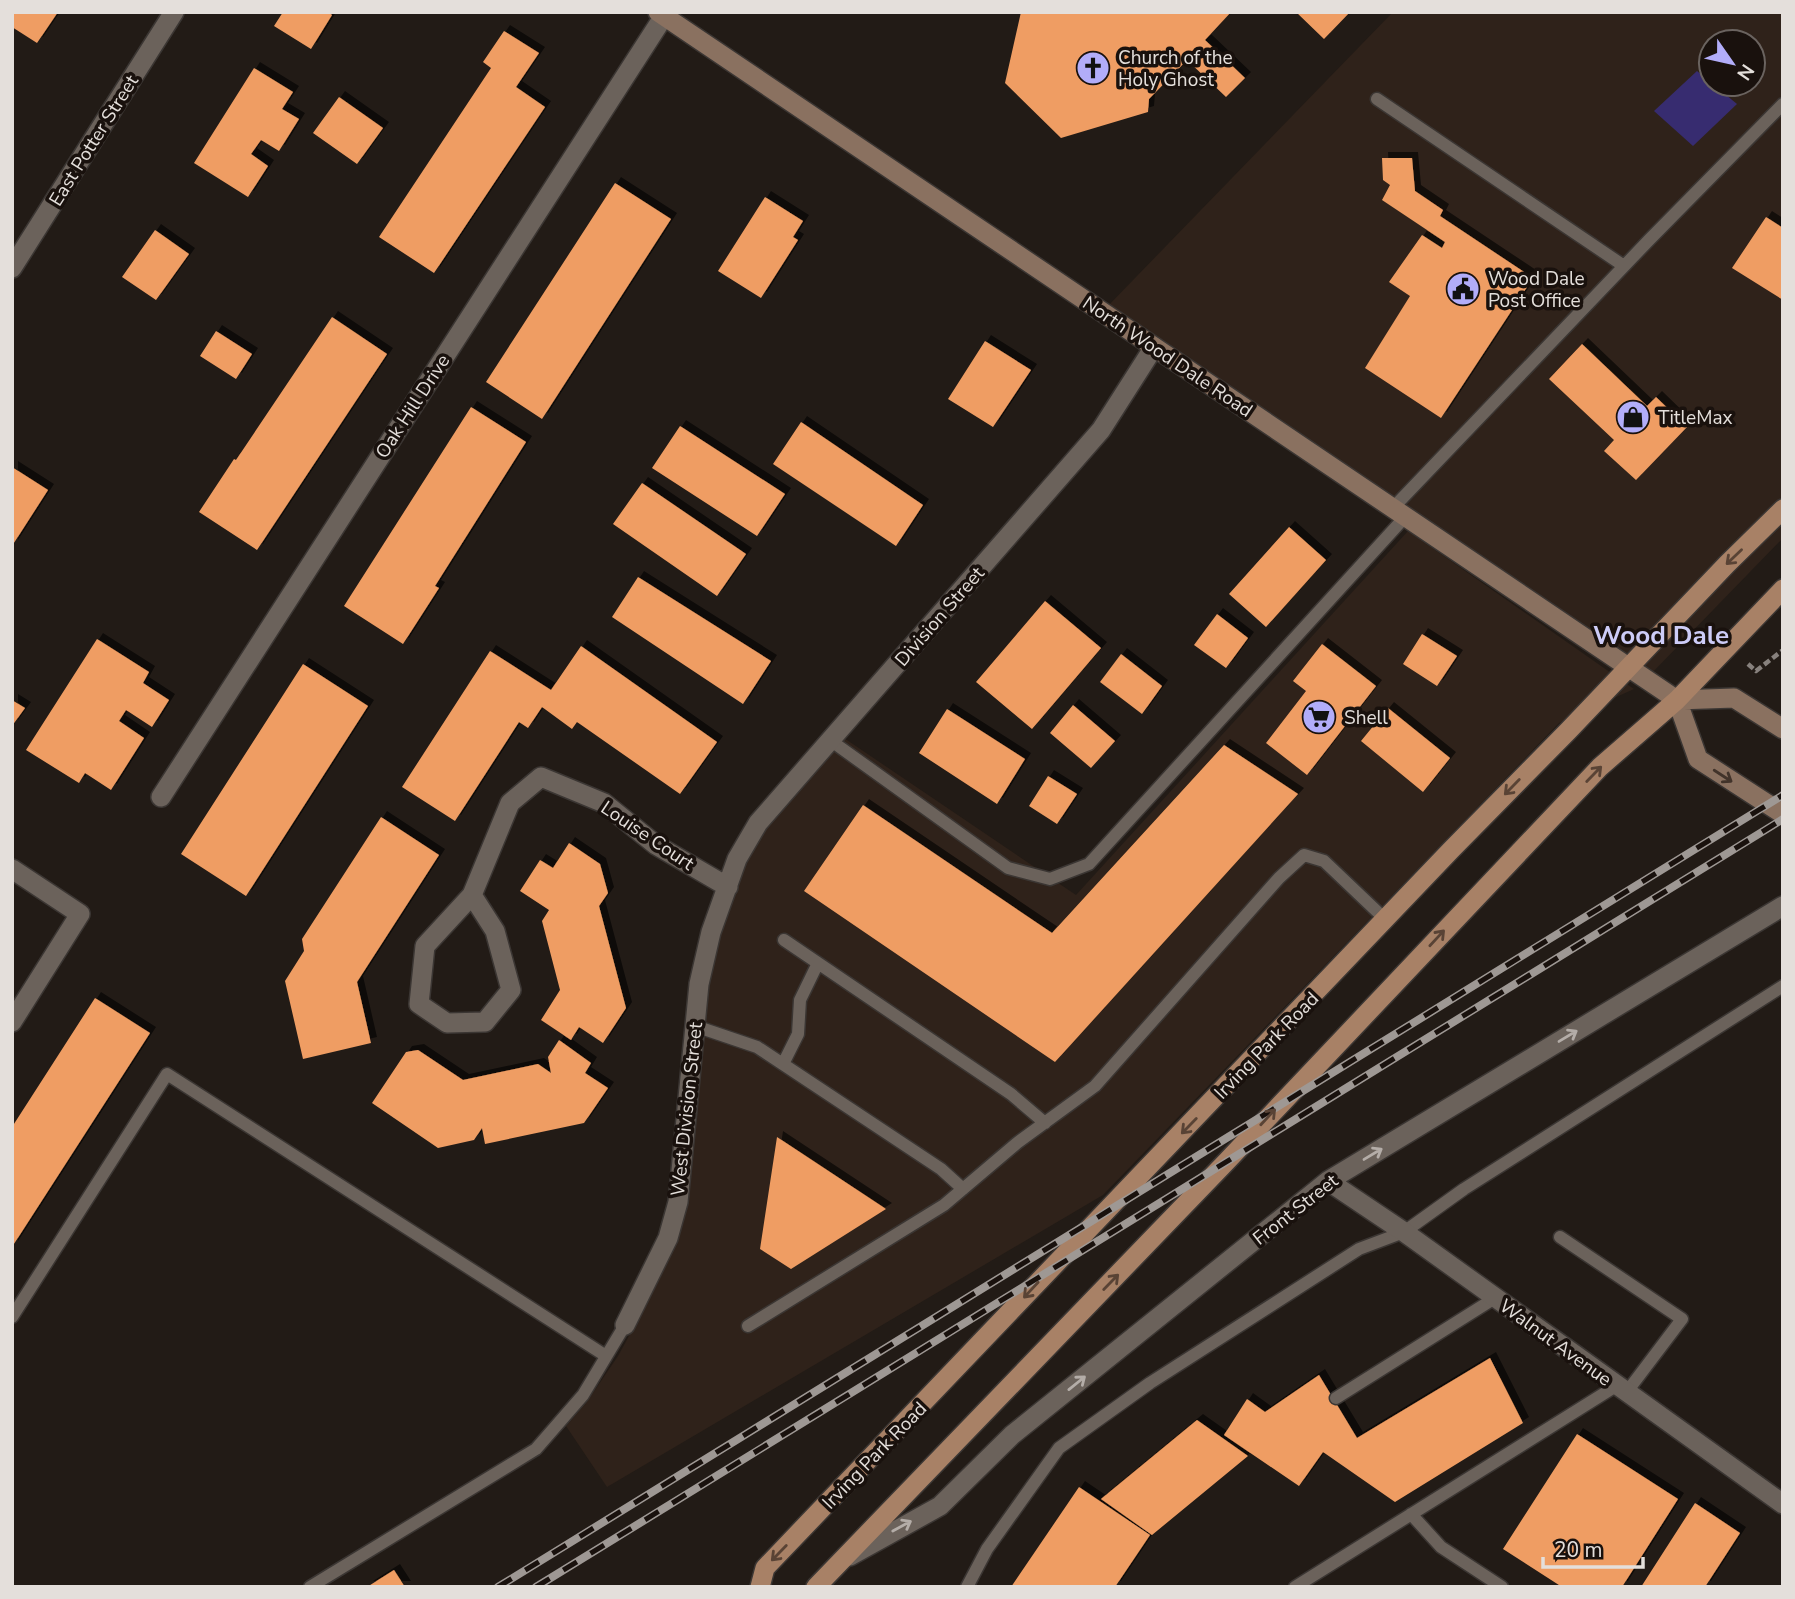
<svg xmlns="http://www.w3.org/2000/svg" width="1795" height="1599" font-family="'Nunito Sans',sans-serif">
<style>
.built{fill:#2f221a;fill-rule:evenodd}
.green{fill:#372c70}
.building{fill:#ef9d63;filter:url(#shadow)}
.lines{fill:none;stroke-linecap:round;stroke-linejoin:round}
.service-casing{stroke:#3b3633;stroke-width:15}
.minor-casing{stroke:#3b3633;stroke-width:22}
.secondary-casing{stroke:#3b3633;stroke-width:22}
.primary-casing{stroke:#3b3633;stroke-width:22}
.path{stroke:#87817d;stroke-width:4.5;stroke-dasharray:7 3.5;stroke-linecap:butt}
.service{stroke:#6b625b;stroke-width:12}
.minor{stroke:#6b625b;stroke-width:19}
.secondary{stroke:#8a7160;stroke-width:19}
.primary{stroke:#a88166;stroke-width:19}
.rail-casing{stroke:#9e9894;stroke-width:8}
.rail{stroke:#19110d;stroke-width:5;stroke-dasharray:16;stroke-linecap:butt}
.oneway{stroke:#594335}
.oneway2{stroke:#41332a}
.oneway3{stroke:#b4ada8}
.labels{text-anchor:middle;stroke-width:7;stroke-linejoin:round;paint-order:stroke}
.poi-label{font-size:19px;fill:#e4dfdb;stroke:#19110d;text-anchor:start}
.street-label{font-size:19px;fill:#e4dfdb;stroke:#19110d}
.district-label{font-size:26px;font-weight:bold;fill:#cdccf7;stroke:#19110d}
</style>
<defs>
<filter id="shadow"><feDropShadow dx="6" dy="-6" stdDeviation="0" flood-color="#0009"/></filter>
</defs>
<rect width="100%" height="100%" fill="#221b16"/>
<path class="built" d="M1393,12H1783V538L1650,675L1104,310ZM1711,42H1753V84H1711Z
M1408,531L1634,689L1559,723L1103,1195L607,1487L566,1426L586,1403L618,1356L641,1314L683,1224L714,933L759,828L841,736L1076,895Z"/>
<path class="green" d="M1697,71L1737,104L1693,146L1654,111Z"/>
<path class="building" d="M12,12H58L37,43L12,27Z
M283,12H328L332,15L311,49L274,26Z
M1021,12H1231L1205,40L1245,78L1226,97L1187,60L1149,99L1148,112L1061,138L1005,83Z
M1296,12H1350L1324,39Z
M504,31L539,53L516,87L545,107L434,273L379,237L491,68L483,62Z
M254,68L293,92L282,109L299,119L279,151L261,140L251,154L268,166L248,197L194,163Z
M339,97L383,128L357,164L313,133Z
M1382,158H1412L1415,191L1443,210L1440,216L1533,278L1441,418L1365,368L1410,296L1389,282L1422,235L1442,248L1445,242L1382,200L1390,185L1383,180Z
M615,183L671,219L542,419L486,382Z
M765,197L803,221L793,237L798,240L761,298L718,271Z
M1766,217L1783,228V300L1732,268Z
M155,230L189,254L156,300L122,277Z
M332,317L387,354L257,550L199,512L234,459L236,460Z
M216,331L252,354L236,379L200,356Z
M985,341L1031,370L993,427L948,399Z
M1582,344L1647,406L1656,397L1687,427L1636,480L1604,451L1614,440L1549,379Z
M471,407L526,442L435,586L439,588L403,644L344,606Z
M801,422L923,505L896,546L773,464Z
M680,426L785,494L757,536L652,468Z
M12,467L48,490L12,546Z
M642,483L746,554L717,596L613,524Z
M1289,527L1326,560L1266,627L1229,594Z
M638,577L771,661L743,704L612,617Z
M1045,601L1101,648L1032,729L976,682Z
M1217,614L1248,638L1226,668L1194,645Z
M1422,634L1457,656L1437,686L1403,664Z
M97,639L149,672L143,683L169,700L152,727L126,710L119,721L144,738L111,790L85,773L79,783L26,750Z
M1322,644L1376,686L1307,775L1266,743L1306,691L1293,681Z
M581,646L717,742L680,794L577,722L572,729L542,707L528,728L519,722L455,821L402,787L490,651L551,690Z
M1121,654L1162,686L1142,714L1100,682Z
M303,664L368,706L246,896L181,854Z
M12,700L25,708L12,726Z
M1073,705L1115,741L1091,768L1050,733Z
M1388,708L1450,758L1423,792L1361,741Z
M947,709L1025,759L997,804L919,753Z
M1224,745L1298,794L1055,1062L804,891L863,805L1052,933Z
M1048,776L1077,794L1057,824L1029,806Z
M381,817L439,855L357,982L371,1043L303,1059L285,981L304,951L302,939Z
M569,843L600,864L608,893L599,906L626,1008L603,1043L579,1027L571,1040L541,1020L560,990L542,921L549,910L520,891L540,860L553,868Z
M95,998L150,1033L12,1247V1127Z
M559,1040L591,1063L585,1073L608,1088L584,1123L485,1144L482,1128L474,1140L438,1148L372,1103L406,1052L418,1050L463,1080L538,1064L551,1073L548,1057Z
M777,1137L886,1209L791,1269L760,1249Z
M1490,1358L1523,1423L1395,1502L1323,1452L1299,1486L1224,1435L1247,1399L1265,1412L1319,1375L1357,1438Z
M1197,1420L1248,1456L1152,1535L1101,1499Z
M1577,1434L1678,1499L1622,1587H1562L1503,1549Z
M1079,1487L1150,1535L1115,1587H1011Z
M1695,1503L1740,1533L1705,1587H1641Z
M394,1570L405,1587H367Z"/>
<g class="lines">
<defs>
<path id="service" d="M1377,99L1624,266
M1393,508L1649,240L1783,104
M830,740L1008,868L1050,879L1089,864L1405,517
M784,940L1011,1094L1045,1123
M695,1026L757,1047L941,1169L963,1189
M783,1064L798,1034L800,1000L818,963
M1560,1237L1682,1319L1626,1393
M12,1317L167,1074L606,1356
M748,1326L944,1205L1017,1143L1095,1086L1279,878L1304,855L1324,861L1386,920
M1336,1398L1495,1298
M1411,1514L1441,1547L1502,1587
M310,1587L536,1449L583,1395L625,1325
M967,1587L987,1549L1059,1448L1150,1383L1359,1249L1404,1232L1464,1189L1783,986
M1295,1587L1616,1386"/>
<path id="minor" d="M12,268L174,12
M161,797L664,16
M12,869L80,914L12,1022
M472,895L495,931L511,990L485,1022L447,1023L419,1004L425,946L472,895L510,803L541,777L604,803L656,845L728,887
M1328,1181L1404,1232L1783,1504
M625,1325L668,1238L678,1202L699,984L711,932L737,859L758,823L1101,430L1154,347
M850,1556L940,1506L1012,1435L1328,1181L1783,906"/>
<path id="secondary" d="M658,12L1677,700L1734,698L1783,729
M1677,700L1698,759L1783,814"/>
<path id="primary" d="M760,1587L765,1568L1451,850L1569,730L1727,564L1783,509
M816,1587L1227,1161L1600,767L1677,700L1783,589"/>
</defs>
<use href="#service" class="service-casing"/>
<use href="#minor" class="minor-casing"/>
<use href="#secondary" class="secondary-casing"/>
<use href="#primary" class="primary-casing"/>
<path class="path" d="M1748,664L1756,671L1783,650"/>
<use href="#service" class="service"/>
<use href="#minor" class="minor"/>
<use href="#secondary" class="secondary"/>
<use href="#primary" class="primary"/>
<defs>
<path id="rail" d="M498,1587L1783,795
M536,1587L1783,819"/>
</defs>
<use href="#rail" class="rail-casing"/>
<use href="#rail" class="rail"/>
</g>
<defs><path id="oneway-shaft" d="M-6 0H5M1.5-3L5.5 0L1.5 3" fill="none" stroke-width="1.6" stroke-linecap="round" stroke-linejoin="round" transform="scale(1.75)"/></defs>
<g class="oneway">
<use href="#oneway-shaft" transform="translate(1734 557) rotate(136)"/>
<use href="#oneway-shaft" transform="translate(1594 774) rotate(-46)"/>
<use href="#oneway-shaft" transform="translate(1512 787) rotate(134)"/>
<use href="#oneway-shaft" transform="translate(1437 938) rotate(-47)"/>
<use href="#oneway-shaft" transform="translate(1268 1117) rotate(-47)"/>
<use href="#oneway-shaft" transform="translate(1189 1126) rotate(134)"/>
<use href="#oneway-shaft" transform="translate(1111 1282) rotate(-46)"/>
<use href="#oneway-shaft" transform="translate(1031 1290) rotate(133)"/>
<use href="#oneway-shaft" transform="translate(779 1553) rotate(134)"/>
</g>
<use class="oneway2" href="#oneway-shaft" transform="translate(1723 776) rotate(33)"/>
<g class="oneway3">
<use href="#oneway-shaft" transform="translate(1568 1036) rotate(-31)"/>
<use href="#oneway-shaft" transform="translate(1373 1154) rotate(-31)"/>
<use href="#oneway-shaft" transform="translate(1077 1383) rotate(-39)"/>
<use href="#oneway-shaft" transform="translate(902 1526) rotate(-29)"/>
</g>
<defs>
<symbol id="church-disc" viewBox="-11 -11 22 22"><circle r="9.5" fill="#b2adf9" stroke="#19110d"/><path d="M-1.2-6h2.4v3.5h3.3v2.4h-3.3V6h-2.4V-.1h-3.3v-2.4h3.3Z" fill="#111"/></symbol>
<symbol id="civic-disc" viewBox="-11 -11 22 22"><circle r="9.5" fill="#b2adf9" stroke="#19110d"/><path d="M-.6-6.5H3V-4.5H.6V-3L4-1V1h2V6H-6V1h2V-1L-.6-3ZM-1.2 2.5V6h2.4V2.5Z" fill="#111"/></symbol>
<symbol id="shop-disc" viewBox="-11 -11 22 22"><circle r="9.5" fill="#b2adf9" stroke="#19110d"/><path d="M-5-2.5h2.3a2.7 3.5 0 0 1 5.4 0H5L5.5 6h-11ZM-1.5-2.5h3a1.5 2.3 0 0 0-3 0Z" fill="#111"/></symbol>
<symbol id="supermarket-disc" viewBox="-11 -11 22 22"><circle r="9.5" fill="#b2adf9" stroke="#19110d"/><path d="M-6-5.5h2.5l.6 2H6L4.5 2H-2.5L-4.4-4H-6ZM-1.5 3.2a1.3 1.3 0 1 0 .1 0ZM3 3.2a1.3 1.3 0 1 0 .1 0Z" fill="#111"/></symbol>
</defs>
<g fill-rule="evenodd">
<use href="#church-disc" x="1074" y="49" width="38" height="38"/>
<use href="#civic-disc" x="1444" y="270" width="38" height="38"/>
<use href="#shop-disc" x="1614" y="398" width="38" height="38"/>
<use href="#supermarket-disc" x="1300" y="698" width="38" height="38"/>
</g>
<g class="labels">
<g class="poi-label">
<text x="1118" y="64">Church of the<tspan x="1118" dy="22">Holy Ghost</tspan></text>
<text x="1488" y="285">Wood Dale<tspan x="1488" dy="22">Post Office</tspan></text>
<text x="1658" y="424">TitleMax</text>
<text x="1344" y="724">Shell</text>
</g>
<g class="street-label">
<text transform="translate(93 140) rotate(-58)" y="7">East Potter Street</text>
<text transform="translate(1168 356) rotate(34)" y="7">North Wood Dale Road</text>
<text transform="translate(412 406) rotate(-57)" y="7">Oak Hill Drive</text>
<text transform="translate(939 616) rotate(-49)" y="7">Division Street</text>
<text transform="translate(648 835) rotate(34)" y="7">Louise Court</text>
<text transform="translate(1266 1045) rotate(-46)" y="7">Irving Park Road</text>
<text transform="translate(686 1109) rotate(-84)" y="7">West Division Street</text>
<text transform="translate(1295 1209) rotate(-38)" y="7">Front Street</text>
<text transform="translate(1556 1342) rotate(36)" y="7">Walnut Avenue</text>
<text transform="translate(874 1455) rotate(-46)" y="7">Irving Park Road</text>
</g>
<g class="district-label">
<text x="1661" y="644">Wood Dale</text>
</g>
</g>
<rect width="1795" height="1599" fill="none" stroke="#e4dfdb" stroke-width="28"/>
<g transform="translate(1732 63) rotate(124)"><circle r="33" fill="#19110d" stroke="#6a635f" stroke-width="2"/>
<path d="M0-5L12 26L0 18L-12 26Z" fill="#b2adf9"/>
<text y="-10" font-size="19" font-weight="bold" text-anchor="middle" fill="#e4dfdb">N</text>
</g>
<path d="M1543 1557v10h100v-10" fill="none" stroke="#e4dfdb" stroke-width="3.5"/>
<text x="1554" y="1557" font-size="21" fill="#e4dfdb" stroke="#19110d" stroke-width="5" paint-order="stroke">20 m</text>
</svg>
